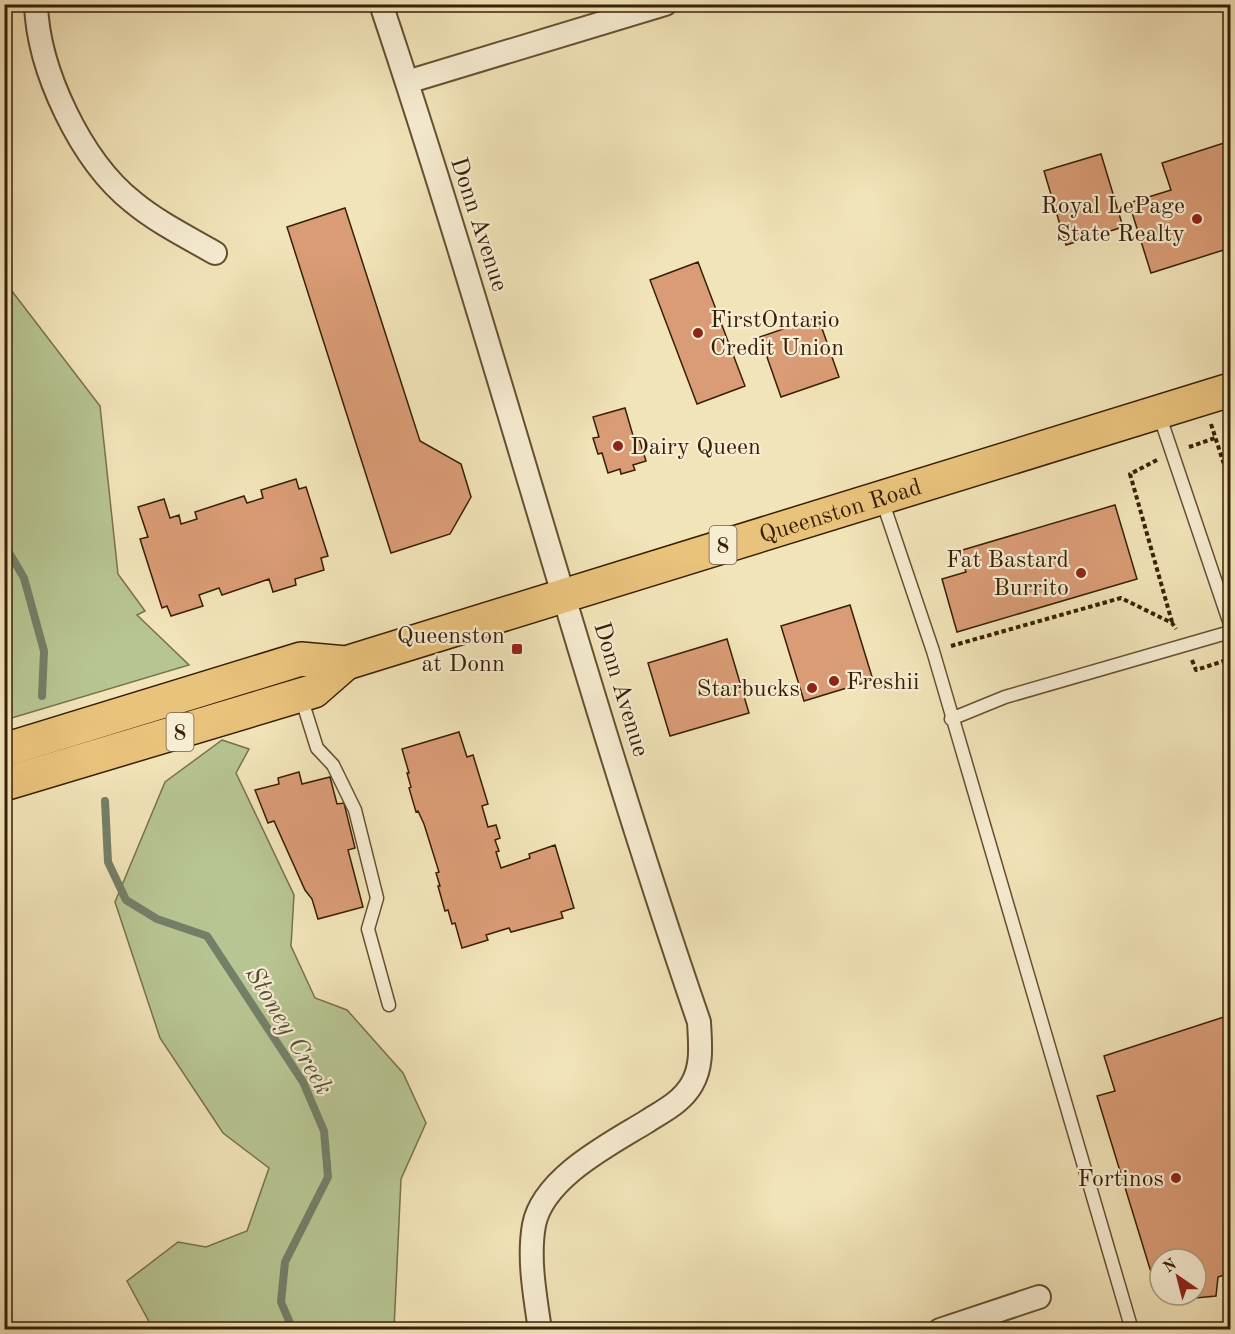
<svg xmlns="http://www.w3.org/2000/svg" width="1235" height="1334" font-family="'Old Standard TT',serif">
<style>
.green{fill:#b7c592;stroke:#77724b;stroke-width:1.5}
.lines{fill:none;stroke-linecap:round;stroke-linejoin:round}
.stream{stroke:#747f68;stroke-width:8}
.building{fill:#da9c76;stroke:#371f04;stroke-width:1.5}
.lane-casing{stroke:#665031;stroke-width:15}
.street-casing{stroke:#665031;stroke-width:26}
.primary-casing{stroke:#371f04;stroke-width:36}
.path{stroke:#371f04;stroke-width:4;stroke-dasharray:4.5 3;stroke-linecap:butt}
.lane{stroke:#f7edd2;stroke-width:12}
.street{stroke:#f7edd2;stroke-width:22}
.primary{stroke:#e9c27c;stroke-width:33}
.poi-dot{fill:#8f2418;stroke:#f7edd2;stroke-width:2}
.labels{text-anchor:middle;stroke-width:4.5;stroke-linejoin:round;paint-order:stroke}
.shield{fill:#f7edd2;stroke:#715d42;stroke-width:1.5}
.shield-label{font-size:22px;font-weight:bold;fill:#371f04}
.poi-label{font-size:24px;fill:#371f04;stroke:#f7edd2;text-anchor:end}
.street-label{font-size:24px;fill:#371f04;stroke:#f7edd2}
.water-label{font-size:26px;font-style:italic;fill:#554f36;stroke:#f7edd2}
</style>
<rect width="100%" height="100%" fill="#f2e4b9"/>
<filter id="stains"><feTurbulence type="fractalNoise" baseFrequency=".00333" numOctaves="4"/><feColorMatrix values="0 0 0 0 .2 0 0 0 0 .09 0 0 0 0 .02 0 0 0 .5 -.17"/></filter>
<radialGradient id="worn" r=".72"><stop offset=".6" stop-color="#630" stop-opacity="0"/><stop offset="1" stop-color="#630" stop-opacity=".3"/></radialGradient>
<path class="green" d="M5,282L100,406L118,574L145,611L137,615L189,665L5,720Z
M222,740L249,749L236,773L294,895L291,946L315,998L347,1010L403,1073L426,1123L401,1179L394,1329H153L127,1281L178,1242L206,1247L247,1231L269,1168L223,1133L160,1038L115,902L165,782Z"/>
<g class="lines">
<path class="stream" d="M4,544L24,578L44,651L42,696
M105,801L108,862L126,900L157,919L207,936L303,1082L324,1131L328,1177L285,1262L281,1302L293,1330"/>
</g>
<path class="building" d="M1230,141V248L1151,273L1129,203L1171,190L1162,163Z
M1101,154L1123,227L1066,245L1044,171Z
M345,208L420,441L461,464L471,497L450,534L391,553L287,227Z
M698,262L745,386L697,404L650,280Z
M818,317L839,377L781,397L760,337Z
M625,408L634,439L639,438L646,461L633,465L635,470L621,474L620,469L608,473L602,453L598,454L593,438L599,437L593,417Z
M296,479L299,489L306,487L328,556L321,558L324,570L295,579L296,585L273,592L269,579L222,595L219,588L199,595L203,606L171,616L167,606L162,608L140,539L148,537L138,507L164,499L170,518L179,515L181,524L197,519L195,512L244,496L247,503L263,498L261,490Z
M1115,505L1137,579L957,632L942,579L966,572L959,551Z
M850,605L873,680L804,701L781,626Z
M727,639L749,713L670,736L648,663Z
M459,732L467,757L473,755L488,804L482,806L488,827L496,825L500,838L495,840L499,851L496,852L501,868L530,858L529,854L555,845L574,908L561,912L563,918L511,932L509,928L486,935L488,940L462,948L455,923L452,924L448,910L445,911L438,886H440L436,873L439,872L424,824L418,811L416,812L409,788L411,787L407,773H409L402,749Z
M299,772L302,784L330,777L337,804L344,803L355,848L348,850L363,907L318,919L312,899L305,890L274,821L268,823L255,790L279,784L278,778Z
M1230,1015V1273L1218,1277L1216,1296L1196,1298V1259H1160L1158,1295L1097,1096L1115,1091L1104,1056Z"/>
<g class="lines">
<defs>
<path id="lane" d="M1159,414L1230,624
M881,497L933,651L1132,1330
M301,697L317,748L333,765L355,810L377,898L368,929L389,1005
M951,719L1005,697L1230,632
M1217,1330L1230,1328"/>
<path id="street" d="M36,4C38,70 81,161 133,202C157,222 187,237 215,253
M381,4C494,341 583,686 699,1022C700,1043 703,1065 692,1084C682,1102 663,1111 646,1122C610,1144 543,1178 534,1225C528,1258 535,1296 540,1330
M407,82L665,4
M940,1330L1039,1297"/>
<g id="primary">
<path id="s1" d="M4,750L301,659L346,663L1230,390"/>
<path d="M4,784L314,691L346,663"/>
</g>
</defs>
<use href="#lane" class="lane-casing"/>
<use href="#street" class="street-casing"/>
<use href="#primary" class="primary-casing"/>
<path class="path" d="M1211,424L1230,483
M1189,447L1215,438
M1157,460L1130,474L1172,622
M951,646L1121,598L1172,623L1176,629
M1192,660L1196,670L1230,659"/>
<use href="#lane" class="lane"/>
<use href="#street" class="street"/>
<use href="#primary" class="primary"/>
</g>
<g class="poi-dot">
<circle cx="1197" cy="219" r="6"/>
<circle cx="698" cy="333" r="6"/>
<circle cx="618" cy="446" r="6"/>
<circle cx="1081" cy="573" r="6"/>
<rect x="511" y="643" width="12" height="12" rx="3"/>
<circle cx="834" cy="681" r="6"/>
<circle cx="812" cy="688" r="6"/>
<circle cx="1176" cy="1178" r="6"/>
</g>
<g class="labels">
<g class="shield">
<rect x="709.5" y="526" width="27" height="38" rx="4.5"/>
<rect x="166.5" y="713" width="27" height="38" rx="4.5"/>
</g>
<g class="shield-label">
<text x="723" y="553">8</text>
<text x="180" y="740">8</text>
</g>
<g class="poi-label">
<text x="1185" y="213">Royal LePage<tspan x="1185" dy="28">State Realty</tspan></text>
<text x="710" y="327" text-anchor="start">FirstOntario<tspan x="710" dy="28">Credit Union</tspan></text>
<text x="630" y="454" text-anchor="start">Dairy Queen</text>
<text x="1069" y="567">Fat Bastard<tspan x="1069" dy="28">Burrito</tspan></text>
<text x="505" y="643">Queenston<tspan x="505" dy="28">at Donn</tspan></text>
<text x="846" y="689" text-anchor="start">Freshii</text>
<text x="800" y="696">Starbucks</text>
<text x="1164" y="1186">Fortinos</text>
</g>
<g class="street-label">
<text transform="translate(480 224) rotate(72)" y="8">Donn Avenue</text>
<text dy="8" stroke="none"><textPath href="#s1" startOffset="873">Queenston Road</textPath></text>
<text transform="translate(622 689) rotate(73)" y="8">Donn Avenue</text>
</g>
<g class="water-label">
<text transform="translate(290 1030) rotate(59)" y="9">Stoney Creek</text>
</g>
</g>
<rect width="1235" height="1334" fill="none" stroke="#f2e4b9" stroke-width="24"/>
<rect x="6" y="6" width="1223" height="1322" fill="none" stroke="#371f04" stroke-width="3"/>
<rect x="12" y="12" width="1211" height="1310" fill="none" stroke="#371f04" stroke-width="1.5"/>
<g transform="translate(1178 1277) rotate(325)"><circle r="28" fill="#f7edd2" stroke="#aa9b80" stroke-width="1.5"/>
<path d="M0-4.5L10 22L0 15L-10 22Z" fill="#8f2418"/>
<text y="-9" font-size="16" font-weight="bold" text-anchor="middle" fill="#371f04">N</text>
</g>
<rect width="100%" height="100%" filter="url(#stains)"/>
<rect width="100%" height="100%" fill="url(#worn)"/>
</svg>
